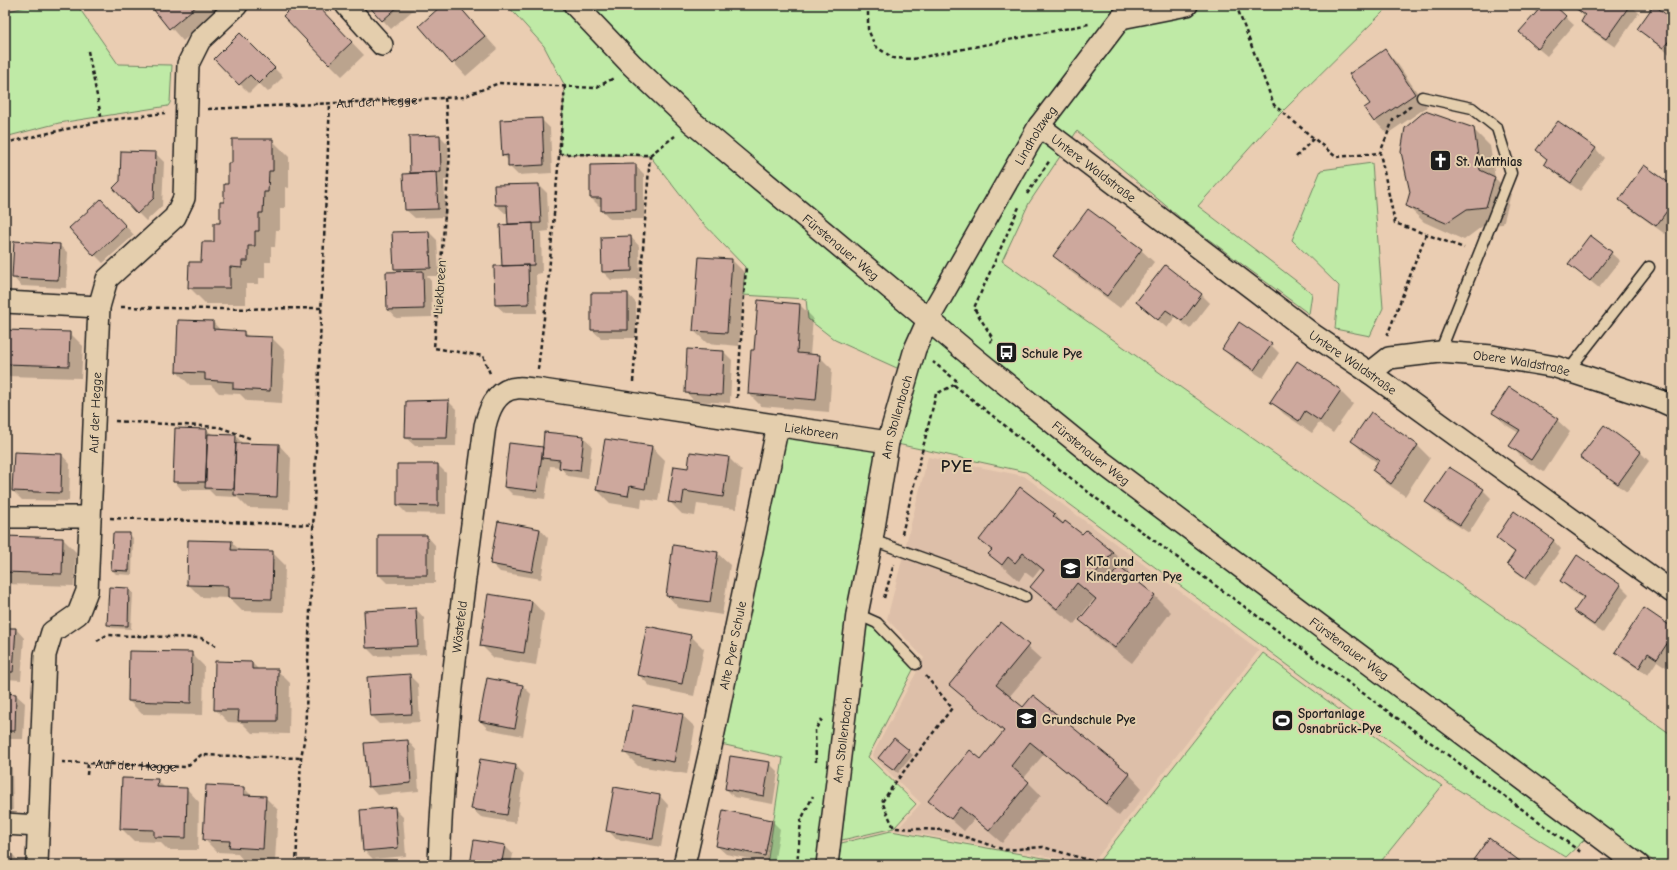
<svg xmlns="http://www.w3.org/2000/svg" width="1677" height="870" font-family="'Comic Neue',sans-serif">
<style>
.built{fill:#ddbfa9}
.green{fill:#bfeaa6;stroke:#6e8361}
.shadow{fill:#0003}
.building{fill:#cda89d;stroke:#1c1c1c}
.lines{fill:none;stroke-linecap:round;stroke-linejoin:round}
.lane-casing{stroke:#1c1c1c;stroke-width:13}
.street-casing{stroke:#1c1c1c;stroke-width:24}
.secondary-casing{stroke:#1c1c1c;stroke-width:25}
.path{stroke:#1c1c1c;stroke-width:2.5;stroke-dasharray:4 3;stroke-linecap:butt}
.lane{stroke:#e4cead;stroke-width:10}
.street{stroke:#e4cead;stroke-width:21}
.secondary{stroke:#e4cead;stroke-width:22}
.labels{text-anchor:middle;stroke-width:4;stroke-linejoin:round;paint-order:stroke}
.street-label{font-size:13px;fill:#1c1c1c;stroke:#e4cead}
.poi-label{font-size:13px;font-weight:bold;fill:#1c1c1c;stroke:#e4cead;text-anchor:start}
.district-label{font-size:17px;font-weight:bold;letter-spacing:1px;fill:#1c1c1c;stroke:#e4cead}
</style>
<rect width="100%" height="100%" fill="#eacdb2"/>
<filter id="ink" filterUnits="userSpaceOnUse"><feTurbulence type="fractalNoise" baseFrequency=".025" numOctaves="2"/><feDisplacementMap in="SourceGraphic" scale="8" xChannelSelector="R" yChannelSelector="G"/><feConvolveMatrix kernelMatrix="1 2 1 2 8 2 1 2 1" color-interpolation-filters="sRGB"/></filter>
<g filter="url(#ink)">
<path class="built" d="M928,457L1024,476L1259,650L1092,864L897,830L921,803L872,756L924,658L887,619Z"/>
<path class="green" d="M33,5H77L118,64L172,65L170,103L168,106L59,123L5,137V12Z
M507,5H1390L1280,114L1198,206L1312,293L1309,314L1184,221L1077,131L1029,203L1002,261L1672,735V865H1659L1601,824L1566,857L1449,784L1026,472L888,442L857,614L877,623L916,664L868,757L916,804L894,828L829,843L827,865H767L783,758L712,742L778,425L888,442L908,373L835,340L808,319L806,299L743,295L745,267L698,218L650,156L559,154L565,86L544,46Z
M1372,163L1383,308L1370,336L1335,329L1339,286L1292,240L1321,170Z
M1263,653L1442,786L1378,865H1096Z
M891,831L1083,865H831L833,845Z"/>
<path class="shadow" d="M151,5H223L224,6L183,41Z
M296,5H316L364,55L342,76L329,63Z
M369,5H419L391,29Z
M444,5H458L497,49L466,76L420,26Z
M1526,5H1552L1574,25L1547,56L1529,41L1537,13Z
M1572,5H1631L1639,13L1615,47L1590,30L1582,22L1585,17Z
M1672,20V56L1647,37L1638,28Z
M240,34L283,77L268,92L259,83L249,93L215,59Z
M1385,51L1397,63L1427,107L1387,134L1375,121L1372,104Z
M541,119L550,128L552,173L518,175L509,166V161L503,155Z
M1558,122L1596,149L1604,158L1580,191L1554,172L1545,163L1548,160L1537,150Z
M1473,129L1490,146L1495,178L1511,194L1503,224L1484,225L1464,240L1424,222L1407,206Z
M440,136L448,144L449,180H444L446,217L415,218L406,210L404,175L411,173L410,137Z
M272,140L289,157V188L285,187V208H280V230H276L275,247H271V262H265V278H259V284H246V304H206L189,287L215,243L221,224L233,164Z
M155,153L164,162L162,206L146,221L138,213Z
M635,165L644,174V219H610L602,210V206H599L591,198Z
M539,185L547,193L549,231L541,232L542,273L536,274L537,313H505L496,305L509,225L508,213H505L496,205Z
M1672,186V224L1665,234L1629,208L1620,200Z
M110,209L134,235L103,263L95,255Z
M429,232L437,240L439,276H427L431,281L432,317L396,318L388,309L399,272L395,269Z
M1591,236L1620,261L1599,288L1569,264Z
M631,237L639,246L640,279L611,280L603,272Z
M59,245L68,253L66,288L21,286L13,277Z
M1141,250L1154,262L1120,308L1067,269L1054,256Z
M732,260L745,273L739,346L707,343L694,331Z
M1165,267L1202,295L1210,303L1190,329L1175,317L1167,328L1137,302Z
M628,294L636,303V338H601L592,330Z
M759,301L800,305L813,318L810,355L819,356L832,369L829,412L761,406L749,394L755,351Z
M179,321L213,322L221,331L243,332L249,337L272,338L285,351L282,403L247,401L240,394L219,393L211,385H190L177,372Z
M5,331L70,333L83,346L81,378L5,376Z
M1271,345L1279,353L1263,378L1231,357L1223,349Z
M724,352L732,360L730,403L694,401L686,392Z
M1340,391L1353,404L1333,433L1319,423L1312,433L1284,414L1271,401Z
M449,402L457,410L456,446H415L406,438Z
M1371,413L1418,446L1430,458L1405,496L1386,483L1373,470L1378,463L1365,454L1352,441Z
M1494,413L1557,420L1570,432L1544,472L1523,459L1511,446L1519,433L1506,425Z
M1604,426L1641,453L1649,461L1627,492L1590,465L1582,457Z
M207,430L213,435L236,436L243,444L279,445L291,458L289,509L248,508L237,497L215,496L209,490H182L174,481Z
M583,437L592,445L588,479L568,476L560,467L550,466L545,499L513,495L505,487L544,448Z
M606,440L652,447L665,460L658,501L642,499L641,508L610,503L597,490Z
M62,455L70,464L69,501L22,500L13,491Z
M729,458L742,471L736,509L697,504L695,516L682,514L669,501L689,469Z
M438,465L446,473V514L406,513L398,505Z
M1021,488L1055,515L1064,524L1083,536L1086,531L1113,552L1129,569L1126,574L1155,596L1171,612L1132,663L1097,637L1081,620L1096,601L1094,599L1074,624L1048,604L1031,587L1043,572L1040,569L1033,578L1025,572L1019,581L989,554L992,551L980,540Z
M1483,490L1491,498L1469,533L1435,511L1426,502Z
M540,529L548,538L541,579L500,572L492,564Z
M129,534L133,538L132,575L116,574L112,570Z
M427,536L435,545V583H387L379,575Z
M5,537L63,539L76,552L74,586L5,584Z
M1497,538L1553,540L1561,549L1535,586L1516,572L1508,564L1515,553Z
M231,542L241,551L272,552L285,565L284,612L242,611L229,598L201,597L188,584Z
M717,553L730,565L722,615L679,608L667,595Z
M1578,557L1621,586L1629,594L1603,633L1584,620L1576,611L1584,599L1570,590L1561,581Z
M129,589L133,593L131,629L112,628L108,624Z
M532,601L544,614L536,665L494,658L481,645Z
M416,609L424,618L426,654L375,656L367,648Z
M1001,623L1041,659L1009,697L1023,709L1033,696L1130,775L1142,788L1119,816L1044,754L1024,778L1041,795L1002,843L974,819L964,831L930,801L981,760L1004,732L950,685Z
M647,628L691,636L704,649L694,696L651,687L638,674Z
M1672,628V657L1666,667L1657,661L1648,675L1624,660L1616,652Z
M5,629H16L24,638L21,680L5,679Z
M191,653L204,666L203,715L142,714L129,701Z
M252,663L259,670H277L290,683L289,734L252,733L242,723L228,722L215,709Z
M409,675L418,684L420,722L379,724L371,716Z
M488,679L523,686L531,694L523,736L488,729L480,721Z
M5,694L16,695L25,703L23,739H5Z
M682,715L695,727L687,774L638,766L625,753Z
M894,739L913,755L898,773L884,762Z
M408,741L416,750L419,791L377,795L369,786Z
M5,760L12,768L13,810H5Z
M769,763L778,772L773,804L734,797L726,789Z
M516,766L524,774L516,823L481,817L472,809Z
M157,780L165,788L187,789L199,802L198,850H168L160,842L134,841L121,828Z
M244,788L252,796L265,797L278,810L275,861L243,860L237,853L217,852L204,839Z
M615,788L660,796L668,805L661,847L616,839L608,830Z
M394,808L403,817L406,856L373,859L364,850Z
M724,812L772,821L780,829L774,864L726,854L717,846Z
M504,845L513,854L511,865H471Z
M5,847L15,857L22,865H5Z"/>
<path class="building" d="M150,5H198L169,29Z
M294,5H317L352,42L329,64L283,16Z
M368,5H400L382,21Z
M442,5H458L485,36L452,64L419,26Z
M1543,5H1554L1566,16L1538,49L1519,32Z
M1571,5H1630L1606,39L1581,22L1585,15Z
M1654,5L1672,19V37L1663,48L1637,29Z
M240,33L275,68L259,84L250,75L239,85L214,59Z
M1385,49L1415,94L1374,122L1364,108L1370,104L1349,74Z
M1425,111L1474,128L1480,170L1495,177L1486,207L1467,209L1446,223L1406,206L1410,192L1401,152L1405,128Z
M542,118L544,165L508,167V155L502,156L500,120Z
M1558,121L1596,148L1571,183L1544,164L1547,159L1536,150Z
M440,135L441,172L410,173L409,136Z
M232,139H273V171H269L268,192H264L263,213H259V231H255V246H248V261H242V268L230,267V288H188L189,262H201L202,242H214V223H220V202H224V184H228V163H232Z
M121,151L156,152L154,198L137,214L113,188L120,181Z
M636,164V210L601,211V198H590V165Z
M1644,165L1672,185V204L1656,226L1619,200Z
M436,172L438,209L405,210L403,174Z
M539,184L541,223L508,224L507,205H495L494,185Z
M101,199L126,226L94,256L69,228Z
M1088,209L1142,249L1107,296L1053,256Z
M533,223L534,265L502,266L500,225Z
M429,231L431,268L394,269L392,232Z
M1590,235L1612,252L1590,281L1568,264Z
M631,236L632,271L602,272L601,237Z
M14,241L60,244L58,280L12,278Z
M699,257L732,259L727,333L693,331Z
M528,265L529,304L495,305L494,266Z
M1165,265L1202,294L1182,321L1166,310L1158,320L1136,302Z
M423,271L424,309L387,310L386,272Z
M591,293H628V330H591Z
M758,300L800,304L797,353L820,355L816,400L748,394L751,350H754Z
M178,320L213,321V329L244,331V336L272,337L270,391L233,389V382L205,380V373L176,372Z
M1239,322L1272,344L1254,370L1222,349Z
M5,330L70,332L69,366L5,364Z
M687,349L724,351L722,395L685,393Z
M1297,361L1341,390L1320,421L1305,411L1299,421L1270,402Z
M1509,387L1558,419L1531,460L1509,446L1520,430L1492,413Z
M449,400L447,438H405L406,401Z
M1371,412L1418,445L1391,484L1372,470L1379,460L1351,441Z
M1604,425L1641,452L1618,484L1580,457Z
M175,428L207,429L206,482H173Z
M544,432L584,436L580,471L559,468L560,460L542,458Z
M208,434L236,435L234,489L205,488Z
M605,439L652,446L645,489L630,486L628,496L596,490Z
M236,443L279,444L277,497L234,495Z
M509,443L543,447L537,491L504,487Z
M14,452L62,454L61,493L12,491Z
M690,452L729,457L723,497L684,491L682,504L668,502L674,466L688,468Z
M397,464H438V506L397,505Z
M1449,467L1484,489L1460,525L1425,502Z
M1020,487L1055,514L1053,516L1063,524L1065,521L1082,534L1086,530L1113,552L1095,575L1106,583L1119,567L1155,595L1115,648L1079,620L1096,599L1077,583L1057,609L1030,587L1044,570L1023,553L1015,563L1008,557L1002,565L988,554L992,550L979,540Z
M1514,511L1554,540L1526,578L1507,564L1515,552L1496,538Z
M498,521L540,529L532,572L490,564Z
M113,533H130L129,571L111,570Z
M378,535H427V575H378Z
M5,536L63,538L62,574L5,572Z
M188,540L232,541L231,550L273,551L272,599L228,598V586L187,585Z
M673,545L718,552L710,602L666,596Z
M1577,555L1621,585L1594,625L1574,611L1584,597L1560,581Z
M109,587L129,588L128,626L107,625Z
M488,594L532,601L524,653L480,646Z
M416,608L418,646L366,648L364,611Z
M1644,608L1672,627V636L1657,659L1648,653L1639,668L1615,652Z
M1001,622L1029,645L996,685L1023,707L1033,695L1130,774L1106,804L1030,742L1011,766L1029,782L989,831L960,807L951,819L928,801L970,750L981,759L1004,731L949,685Z
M647,626L691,635L682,684L637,675Z
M5,628H16L13,672H5Z
M129,651L192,652L191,703L128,701Z
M215,661L252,662V669H278L277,721H238L239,710H214Z
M410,674L412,714L370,716L367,677Z
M487,678L523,685L515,728L479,721Z
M5,693L16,694L15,731H5Z
M633,705L683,714L674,762L624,753Z
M894,738L909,750L894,770L878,758Z
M408,740L411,783L368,787L364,743Z
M730,756L770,762L764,796L725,789Z
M480,759L516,765L507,815L471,809Z
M122,778L158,779L157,787L187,788L186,838L154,837V830L120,829Z
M206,785L244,787V795L266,796L263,849L229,847L230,841L203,840Z
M614,787L660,795L653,839L606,831Z
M395,807L398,848L363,851L360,810Z
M723,810L772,820L765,856L716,846Z
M1489,838L1521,862L1519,865H1480L1473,860Z
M474,840L505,845L502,861L507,864V865H470Z
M5,846L12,854V865H5Z
M594,859L624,865H593Z"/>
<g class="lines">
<defs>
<path id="lane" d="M1422,97L1472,108L1497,128L1511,173L1440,352
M1568,371L1649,267
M872,540L1006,588L1025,597
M857,614L877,623L916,664"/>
<g id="street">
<path d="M346,5L382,45"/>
<path id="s3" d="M1039,126L1315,336L1370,373L1672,592"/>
<path d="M5,302L99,307"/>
<path id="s4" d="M1370,373L1389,358L1440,352L1492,356L1556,367L1661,401L1672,406"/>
<path d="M5,517H90"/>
<path d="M5,824L38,826"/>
<path id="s5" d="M37,865L45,655L52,632L78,614L87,591L99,307L107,279L175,217L184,198L188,64L200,40L237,5"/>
<path id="s6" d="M439,865C444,718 466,572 485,426C489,409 497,389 517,388C523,387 530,389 536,389L888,442"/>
<path id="s7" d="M684,865L712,742L778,425"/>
<path id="s8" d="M827,865L857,614L872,540L888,442L915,349L928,320L1039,126L1121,18L1187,5"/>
</g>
<g id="secondary">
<path id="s9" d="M575,5L632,65L692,122L974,358L1103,463L1638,865"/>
</g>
</defs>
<use href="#lane" class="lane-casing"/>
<use href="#street" class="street-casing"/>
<use href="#secondary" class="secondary-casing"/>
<g class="path">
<path d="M549,5L554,10"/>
<path d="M868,5V29L875,46L893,58L913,59L1089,24"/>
<path d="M1236,5L1274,105L1336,157L1380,153"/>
<path d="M88,51L102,121"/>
<path d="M445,98L450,153L434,348L483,356L491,376"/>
<path d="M1411,106L1393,120L1380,153L1395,223L1464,248"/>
<path id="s1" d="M208,109L463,97L499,83L595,88L614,78"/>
<path d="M5,143L102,121L165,113"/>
<path d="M559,154L650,155L675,136"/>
<path d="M1296,157L1314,138"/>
<path d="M1027,194L1050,160"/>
<path d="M121,307L214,309L321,308"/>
<path d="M1387,336L1426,234"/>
<path d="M990,342L993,339L974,308L1019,207"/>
<path d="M538,369L548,284L565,86"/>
<path d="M633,382L650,155"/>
<path d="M954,385L1097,499L1582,853"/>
<path d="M737,398L746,267"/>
<path d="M115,421L219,427L252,439"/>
<path d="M110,518L314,525"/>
<path d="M902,534L936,394L954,385L956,380L933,362"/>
<path d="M884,598L894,564"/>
<path d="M97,641L107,635L201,638L218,647"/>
<path d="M926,676L952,708L895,783L882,802L894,828L944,830L1005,850L1043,847L1088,860L1101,865"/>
<path id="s2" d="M62,762L186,767L201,755L301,758"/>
<path d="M816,762L815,730L822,719"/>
<path d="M87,775L88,763"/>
<path d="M296,865L301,758L305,735C314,525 320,314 330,104"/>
<path d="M797,865L801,820L813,796"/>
</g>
<use href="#lane" class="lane"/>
<use href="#street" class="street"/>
<use href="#secondary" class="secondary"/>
</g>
</g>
<defs>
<symbol id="church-square" viewBox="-11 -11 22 22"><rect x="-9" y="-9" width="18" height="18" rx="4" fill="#1c1c1c" stroke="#e4cead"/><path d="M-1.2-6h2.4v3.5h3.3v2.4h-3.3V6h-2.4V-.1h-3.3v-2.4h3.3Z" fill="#fff"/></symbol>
<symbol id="bus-square" viewBox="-11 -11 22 22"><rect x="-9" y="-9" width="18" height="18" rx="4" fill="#1c1c1c" stroke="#e4cead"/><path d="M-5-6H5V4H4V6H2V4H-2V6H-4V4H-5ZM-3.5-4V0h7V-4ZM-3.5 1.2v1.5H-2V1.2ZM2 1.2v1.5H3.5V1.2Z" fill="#fff"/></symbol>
<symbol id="school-square" viewBox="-11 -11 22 22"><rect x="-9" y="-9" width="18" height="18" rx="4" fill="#1c1c1c" stroke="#e4cead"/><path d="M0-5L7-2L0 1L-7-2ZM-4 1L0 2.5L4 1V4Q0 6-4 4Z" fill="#fff"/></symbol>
<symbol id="stadium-square" viewBox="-11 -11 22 22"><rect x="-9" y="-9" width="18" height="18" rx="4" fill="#1c1c1c" stroke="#e4cead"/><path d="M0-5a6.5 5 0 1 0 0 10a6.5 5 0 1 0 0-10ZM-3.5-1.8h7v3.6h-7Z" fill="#fff"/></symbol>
</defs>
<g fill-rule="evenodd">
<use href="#church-square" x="1428" y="148" width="25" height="25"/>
<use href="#bus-square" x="994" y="340" width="25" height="25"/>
<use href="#school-square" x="1058" y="556" width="25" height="25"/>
<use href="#school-square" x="1014" y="706" width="25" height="25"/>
<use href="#stadium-square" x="1270" y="708" width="25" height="25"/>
</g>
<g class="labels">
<g class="street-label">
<text dy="5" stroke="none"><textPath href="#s1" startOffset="169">Auf der Hegge</textPath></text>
<text dy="5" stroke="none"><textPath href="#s8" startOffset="770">Lindholzweg</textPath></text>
<text dy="5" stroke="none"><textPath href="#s3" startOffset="69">Untere Waldstraße</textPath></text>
<text dy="5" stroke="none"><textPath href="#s9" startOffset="360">Fürstenauer Weg</textPath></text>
<text transform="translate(439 287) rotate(-86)" y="5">Liekbreen</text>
<text dy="5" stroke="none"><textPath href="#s3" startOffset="393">Untere Waldstraße</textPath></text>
<text dy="5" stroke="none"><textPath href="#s4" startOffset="158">Obere Waldstraße</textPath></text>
<text dy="5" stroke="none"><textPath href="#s5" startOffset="469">Auf der Hegge</textPath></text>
<text dy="5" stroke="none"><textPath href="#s8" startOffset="454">Am Stollenbach</textPath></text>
<text dy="5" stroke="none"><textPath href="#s6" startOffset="793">Liekbreen</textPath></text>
<text dy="5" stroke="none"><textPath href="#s9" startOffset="684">Fürstenauer Weg</textPath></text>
<text dy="5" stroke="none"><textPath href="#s6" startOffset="239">Wöstefeld</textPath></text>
<text dy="5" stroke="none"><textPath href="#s7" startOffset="225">Alte Pyer Schule</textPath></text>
<text dy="5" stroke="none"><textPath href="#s9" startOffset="1008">Fürstenauer Weg</textPath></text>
<text dy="5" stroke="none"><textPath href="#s8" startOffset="126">Am Stollenbach</textPath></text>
<text dy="5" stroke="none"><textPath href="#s2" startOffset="74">Auf der Hegge</textPath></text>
</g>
<g class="poi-label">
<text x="1456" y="166">St. Matthias</text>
<text x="1022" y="358">Schule Pye</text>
<text x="1086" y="566">KiTa und<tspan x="1086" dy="15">Kindergarten Pye</tspan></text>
<text x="1298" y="718">Sportanlage<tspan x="1298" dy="15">Osnabrück-Pye</tspan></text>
<text x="1042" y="724">Grundschule Pye</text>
</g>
<g class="district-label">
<text x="957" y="472">PYE</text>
</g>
</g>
<rect width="1677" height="870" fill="none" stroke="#e4cead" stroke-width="20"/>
<rect x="10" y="10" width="1657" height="850" fill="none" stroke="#1c1c1c" stroke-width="1.5" filter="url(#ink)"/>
</svg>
